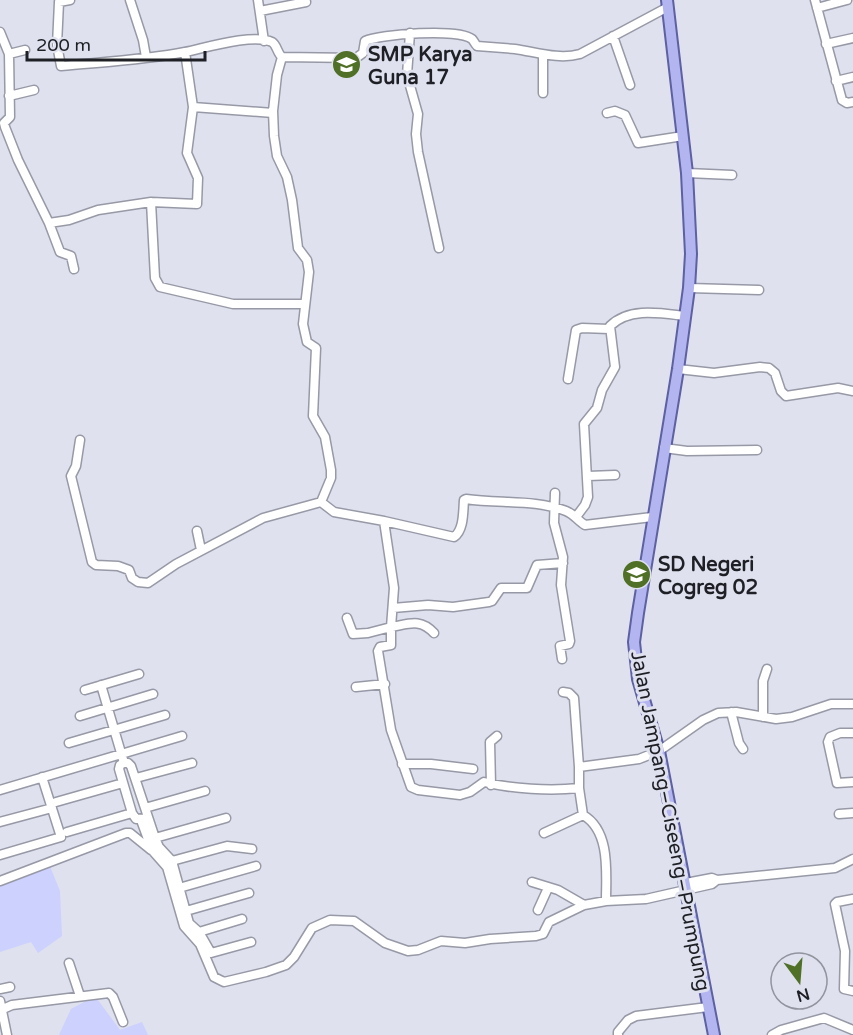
<svg xmlns="http://www.w3.org/2000/svg" width="853" height="1035" font-family="'Varela Round',sans-serif">
<style>
.green{fill:#ccd1fe}
.lines{fill:none;stroke-linecap:round;stroke-linejoin:round}
.minor-casing{stroke:#9799a6;stroke-width:11}
.major-casing{stroke:#5d60a1;stroke-width:14}
.minor{stroke:#fff;stroke-width:8}
.major{stroke:#b2b5ef;stroke-width:10}
.labels{text-anchor:middle;stroke-width:6;stroke-linejoin:round;paint-order:stroke}
.poi-label{font-size:20px;font-weight:bold;fill:#1f2025;stroke:#dfe1ef;text-anchor:start}
.street-label{font-size:20px;fill:#1f2025;stroke:#dfe1ef}
</style>
<rect width="100%" height="100%" fill="#dfe1ef"/>
<path class="green" d="M49,864L60,891L62,936L38,953L31,942L0,952V882Z
M95,996L120,1030L142,1022L148,1035H59L71,1009Z"/>
<g class="lines">
<defs>
<path id="minor" d="M70,0L59,2L57,45L61,66C102,62 145,60 185,52C205,48 253,33 272,42C277,45 277,53 282,57L277,75L273,111L274,136L277,156L287,177L292,200L298,248L307,260L309,272L303,324L307,342L316,348L313,416L325,437L331,470V478L321,502
M130,0L143,40L146,57
M258,0L264,41
M815,0L842,100L847,103L853,102
M817,8L847,0
M260,11L306,2
M0,32L9,54L25,50
M410,33L407,75L418,114L416,134L418,152L439,248
M613,36L630,85
M826,44L853,38
M9,54L10,117L4,123L5,127L18,160L49,223L69,220L98,210L151,202L155,278L160,287L233,304H305
M543,55V93
M282,57L356,58L363,53L365,41C380,34 459,28 472,39C474,41 475,44 477,46C489,47 502,48 515,49C536,52 559,60 580,54L668,7
M836,81L853,77
M9,96L34,90
M193,107L273,113
M607,113L615,111L625,115L638,143L683,136
M687,173L732,175
M151,202L197,204L198,178L187,153L193,107L185,52
M49,223L60,252L71,256L74,269
M689,288L759,290
M678,369L714,373L760,367L769,368L775,373L781,391L786,396L838,388L853,391
M568,379L576,330L582,328L609,329
M80,440L76,466L71,476L92,562L96,565L118,566L129,570L132,578L138,582L148,583L176,564L263,518L321,502L334,512L384,521L454,537C464,530 463,512 464,500L466,499C499,504 535,499 566,511C574,514 578,521 585,525L652,517
M664,448L687,451L757,450
M588,476L615,475
M555,493L554,523L563,557L561,585L570,641L569,644L560,646L562,659
M576,517L585,505L588,497L584,424L597,408L602,390L615,367L610,326C629,307 660,313 685,316
M197,531L201,550
M393,608L428,605L453,607L489,602L492,601L501,588H527L537,565L563,563
M347,618L353,634L368,633L391,627L394,588L384,521
M434,633C420,618 409,624 391,627V645L380,647L378,651L391,730L411,787L418,790L460,795L470,792L484,782C511,789 551,791 579,788V767L639,759L659,751L703,720L718,713L736,712L776,719L792,717L831,704H853
M101,685L124,763H128L131,766L155,838L159,847L172,861L189,923L199,932L211,953L251,942
M356,687L385,684
M85,690L139,674
M563,692L569,693L574,698L579,767
M731,712L739,743L743,749
M80,716L153,694
M763,717V681L767,669
M853,733H840L830,737L828,742L837,783L853,782
M69,743L165,715
M124,763L120,765L119,769L132,813L136,819L146,818
M402,764H431L473,769
M136,778L192,763
M491,785L490,742L497,736
M0,790L182,736
M56,802L123,783
M145,808L205,791
M839,814L853,813
M583,815C611,831 606,874 606,901
M141,820L152,850L167,867L184,926L200,944L214,977L224,982L266,972L286,965L294,957L312,928L330,920L354,921L385,943L408,951L418,950L441,941L465,943L490,939L536,936L543,934L549,922L584,905L606,901L646,899L712,884L717,880
M0,822L52,808
M67,832L132,813
M544,833L583,815L579,788
M155,838L226,818
M0,855L61,837L42,777
M172,861L227,846L252,849
M0,881L126,833H130L151,850
M532,882L558,890L584,905
M686,883L712,878L717,880L835,868L853,859
M179,888L256,866
M853,899L837,902L835,904L845,951L844,989L853,991
M538,910L548,888
M186,911L249,893
M199,932L242,919
M69,963L80,996
M0,989L10,987
M0,1001L7,1035
M3,1009L12,1005L109,993L113,997L123,1022
M618,1035V1032L628,1020L636,1016L708,1007
M772,1035L781,1030L824,1018L853,1030"/>
<path id="major" d="M667,0L687,173L691,254L689,288L678,369L638,613L634,642L638,679L659,751L714,1035"/>
</defs>
<use href="#minor" class="minor-casing"/>
<use href="#major" class="major-casing"/>
<use href="#minor" class="minor"/>
<use href="#major" class="major"/>
</g>
<defs>
<symbol id="school-disc" viewBox="-11 -11 22 22"><circle r="9.5" fill="#507027" stroke="#dfe1ef"/><path d="M0-5L7-2L0 1L-7-2ZM-4 1L0 2.5L4 1V4Q0 6-4 4Z" fill="#fff"/></symbol>
</defs>
<g fill-rule="evenodd">
<use href="#school-disc" x="330" y="48" width="33" height="33"/>
<use href="#school-disc" x="620" y="558" width="33" height="33"/>
</g>
<g class="labels">
<g class="poi-label">
<text x="368" y="61">SMP Karya<tspan x="368" dy="23">Guna 17</tspan></text>
<text x="658" y="571">SD Negeri<tspan x="658" dy="23">Cogreg 02</tspan></text>
</g>
<g class="street-label">
<text transform="translate(671 821) rotate(79)" y="7">Jalan Jampang–Ciseeng–Prumpung</text>
</g>
</g>
<g transform="translate(799 981) rotate(164)"><circle r="28" fill="#dfe1ef" stroke="#92949e" stroke-width="1.5"/>
<path d="M0-4.5L10 22L0 15L-10 22Z" fill="#507027"/>
<text y="-9" font-size="16" font-weight="bold" text-anchor="middle" fill="#1f2025">N</text>
</g>
<path d="M27 51v9h178v-9" fill="none" stroke="#1f2025" stroke-width="3"/>
<text x="36" y="51" font-size="18" fill="#1f2025" stroke="#dfe1ef" stroke-width="4.5" paint-order="stroke">200 m</text>
</svg>
